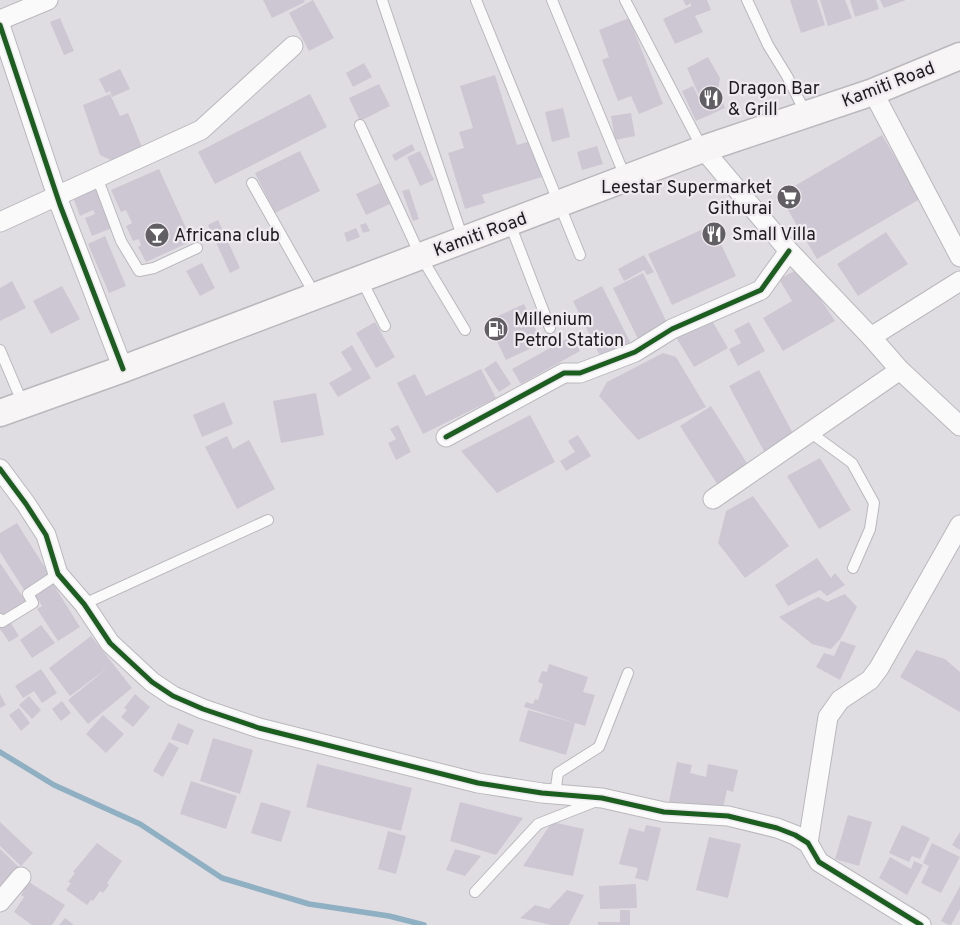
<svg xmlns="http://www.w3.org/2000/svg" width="960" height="925" font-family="Overpass,sans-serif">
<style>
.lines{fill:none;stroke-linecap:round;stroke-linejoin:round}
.stream{stroke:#8fafc2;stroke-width:5.5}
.building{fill:#ccc7d2}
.lane-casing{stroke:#bab8bc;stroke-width:12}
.street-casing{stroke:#bab8bc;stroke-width:21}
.secondary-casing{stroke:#bab8bc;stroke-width:29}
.lane{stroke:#fafafb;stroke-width:10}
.street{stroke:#fafafb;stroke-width:19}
.secondary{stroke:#f7f5f5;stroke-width:26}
.cycleway-casing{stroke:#efe9f0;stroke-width:8}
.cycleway{stroke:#1b5e20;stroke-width:5}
.labels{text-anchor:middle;stroke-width:4.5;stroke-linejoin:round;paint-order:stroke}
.street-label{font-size:18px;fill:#1d1b1e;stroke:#efe9f0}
.poi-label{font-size:18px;fill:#1d1b1e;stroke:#efe9f0;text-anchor:start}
</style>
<rect width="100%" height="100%" fill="#e0dde2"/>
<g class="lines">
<path class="stream" d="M0,752L54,785L140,824L222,878L309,904L389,916L424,925"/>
</g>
<path class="building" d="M263,0H304L305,2L272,18Z
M313,0L334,38L309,51L289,13Z
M683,0H707L711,10L695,16L703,32L675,44L663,19L691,6V3L686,6Z
M790,0H817L825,25L801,33Z
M820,0H845L852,18L828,26Z
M850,0H876L879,9L855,17Z
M880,0H906L884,8Z
M60,18L74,51L64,55L50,22Z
M629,18L663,104L639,114L631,96L618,101L602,60L609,57L599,30Z
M708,57L720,78L717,96L702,102L687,68Z
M364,63L372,77L353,87L346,73Z
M120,69L130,89L112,97L110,91L106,93L99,79Z
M495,75L517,145L531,141L542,177L482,195L485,203L465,209L448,153L464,148L459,132L473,128L460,86Z
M379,84L390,106L360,121L349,98Z
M693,86L702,105L720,97L725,108L696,121L682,91Z
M110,94L120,116L128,113L142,147L115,162L100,155L83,105Z
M310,94L327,127L215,184L198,152Z
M563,108L570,137L552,142L545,112Z
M631,113L635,136L615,140L611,116Z
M882,135L920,199L817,259L779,195Z
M412,144L415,150L395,161L392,155Z
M597,146L603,164L582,170L577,152Z
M300,151L320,191L275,213L255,173Z
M420,151L434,180L420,186L407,157Z
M159,169L192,241L146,262L138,247L141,245L139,239L133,241L126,226L132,223L126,210L121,212L111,190Z
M380,183L390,204L366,215L356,194Z
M96,188L112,228L92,236L85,218L95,214L93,210L80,216L73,197Z
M409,189L419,219L413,221L402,191Z
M218,220L240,268L230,273L208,225Z
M366,223L370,231L363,233L360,225Z
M712,225L736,276L672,305L648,254Z
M356,228L360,237L347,242L344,233Z
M886,232L908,264L858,296L837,264Z
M105,236L126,286L109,293L88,244Z
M644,255L654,272L647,275L644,270L624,281L618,269Z
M202,263L215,288L200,296L186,271Z
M800,268L835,321L783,351L763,318L792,301L779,279Z
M643,273L670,329L640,343L613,288Z
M12,281L26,308L0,321V288Z
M62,286L80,319L51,334L33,301Z
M602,286L631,344L601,358L573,301Z
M524,304L542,343L506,360L487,321Z
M708,314L728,348L694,367L674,334Z
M375,322L395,357L376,368L356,333Z
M749,322L765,351L738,366L729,349L741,343L734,330Z
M572,336L580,351L521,384L512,369Z
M352,345L371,378L338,397L329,383L352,370L341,352Z
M663,353L676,357L706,407L638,440L599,396L607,382Z
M496,361L511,384L499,392L484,369Z
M481,369L496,398L423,434L397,383L415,374L426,396Z
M759,370L796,439L766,455L729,386Z
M316,393L324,435L281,443L273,401Z
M224,402L233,424L202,437L193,415Z
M711,406L750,468L719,487L680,426Z
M530,415L555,462L497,493L461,451Z
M398,425L411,452L396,460L388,443L396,439L390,429Z
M578,435L591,456L566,471L560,461L575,452L568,441Z
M227,436L233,449L249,440L275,489L237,509L205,447Z
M820,458L851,510L819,529L787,476Z
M753,496L789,546L745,578L718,543L726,511Z
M17,523L49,574L24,590L0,552V533Z
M817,558L831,578L835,573L845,585L827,596L820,590L788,606L775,585Z
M0,563L27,603L3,619L0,615Z
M53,584L80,627L58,641L37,609L42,606L35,595Z
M845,594L857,607L841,638L831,649L812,644L779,617L818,597L827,602Z
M9,620L19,636L9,642L0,629V625Z
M41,625L55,643L32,658L20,640Z
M91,636L132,688L88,724L68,700L110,666L70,696L49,668Z
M841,641L856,646L840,680L816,667L824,653L834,656Z
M916,650L945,659L960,672V712L900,677Z
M549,664L588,677L583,692L595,695L585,726L524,707L526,702L533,704L535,699L538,700L543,684L538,682L542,671L547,672Z
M41,669L57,693L42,703L34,691L23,698L15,686Z
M0,694L6,705L0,708Z
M135,694L150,707L133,727L121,717L127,710L124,708Z
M29,696L41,710L32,719L19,705Z
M62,701L71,713L61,721L52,709Z
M19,708L30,723L21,731L9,715Z
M528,710L575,723L566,755L519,741Z
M103,715L124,734L106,753L86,734Z
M178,723L194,730L188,745L171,739Z
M213,738L253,750L240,794L200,781Z
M169,742L179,748L163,777L153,771Z
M677,762L692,765L690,773L706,777L708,764L738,770L733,792L727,790L722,813L669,802Z
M317,764L412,788L401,831L306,807Z
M191,781L237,796L226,829L180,814Z
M261,802L291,811L281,842L251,833Z
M460,802L523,818L496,855L450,841Z
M848,815L872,822L859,866L835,859Z
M0,822L33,853L21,866L0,846Z
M552,822L584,829L573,876L523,866Z
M646,825L661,828L648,881L635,878L638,868L619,864L629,828L644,832Z
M902,825L930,838L920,859L912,856L909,862L889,853Z
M388,831L406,836L396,874L378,869Z
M960,832V850L952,845Z
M709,837L741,844L728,898L696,890Z
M97,843L122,861L107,883L109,885L103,893L100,891L93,901L91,900L87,905L66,890L71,883L68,882L75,873L73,872Z
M932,843L960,857L941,893L921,883L929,866L923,863Z
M0,849L21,869L0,891Z
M455,849L481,856L465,876L446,870Z
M890,857L911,869L914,861L923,865L907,895L879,878Z
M29,882L65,905L52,925H32L14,912L24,897L21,895Z
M636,884L637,908L600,909L599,886Z
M960,886V909L951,925H949L941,921Z
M567,890L584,895L569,925H551L520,918L535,905L549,909Z
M620,910H630V925H598V922H620Z
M65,918L69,921L74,925H59Z"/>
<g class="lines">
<defs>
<path id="lane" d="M382,0L463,239
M476,0L580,255
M552,0L626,179
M625,0L702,148
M747,0L768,45L787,76L806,114
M360,125L420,255L465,330
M97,177L121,241L139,271L154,268L197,248
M252,183L315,295
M510,224L550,328
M361,279L385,326
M0,350L23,404
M811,433L852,463L874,503L870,529L853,568
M84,604L268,520
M0,619L2,622L33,603L28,594L58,574
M555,794L558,773L599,747L628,673
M475,892L538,824L594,802"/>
<path id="street" d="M0,20L48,0
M0,25L60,205L123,369
M873,92L960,257
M703,149L789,251L871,337L900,370L960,426
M0,222L201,130L293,46
M871,337L960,281
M446,437L564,373H580L635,352L672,329L761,290L789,251
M0,469L26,504L46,535L58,574L84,604L110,643L152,682L173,696L203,709L259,728L478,783L542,793L602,798L664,812L728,816L777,828L795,835L808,843L819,862L921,925
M713,499L900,370
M808,843L828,717L840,700L870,680L879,668L960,525
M0,902L21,877"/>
<path id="secondary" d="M0,413L123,369L703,149L873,92L960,56"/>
</defs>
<use href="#lane" class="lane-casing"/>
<use href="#street" class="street-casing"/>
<use href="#secondary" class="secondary-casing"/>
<use href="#lane" class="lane"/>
<use href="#street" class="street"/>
<use href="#secondary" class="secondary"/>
<defs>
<path id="cycleway" d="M0,25L60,205L123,369
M446,437L564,373H580L635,352L672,329L761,290L789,251
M0,469L26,504L46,535L58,574L84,604L110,643L152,682L173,696L203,709L259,728L478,783L542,793L602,798L664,812L728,816L777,828L795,835L808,843L819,862L921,925"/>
</defs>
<use href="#cycleway" class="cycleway-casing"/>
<use href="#cycleway" class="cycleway"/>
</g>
<defs>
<symbol id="restaurant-disc" viewBox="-11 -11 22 22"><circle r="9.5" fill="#615f63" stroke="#efe9f0"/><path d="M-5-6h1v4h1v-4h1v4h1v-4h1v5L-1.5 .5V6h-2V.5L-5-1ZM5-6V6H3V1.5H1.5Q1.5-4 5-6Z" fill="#fff"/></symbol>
<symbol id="supermarket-disc" viewBox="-11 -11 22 22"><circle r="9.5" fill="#615f63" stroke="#efe9f0"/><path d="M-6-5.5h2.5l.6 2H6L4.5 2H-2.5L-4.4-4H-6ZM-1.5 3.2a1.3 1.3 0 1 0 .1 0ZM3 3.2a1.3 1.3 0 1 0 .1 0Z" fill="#fff"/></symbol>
<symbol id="bar-disc" viewBox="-11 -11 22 22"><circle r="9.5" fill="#615f63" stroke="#efe9f0"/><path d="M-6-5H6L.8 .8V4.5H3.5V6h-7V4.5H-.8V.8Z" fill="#fff"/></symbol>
<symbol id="fuel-disc" viewBox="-11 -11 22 22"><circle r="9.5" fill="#615f63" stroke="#efe9f0"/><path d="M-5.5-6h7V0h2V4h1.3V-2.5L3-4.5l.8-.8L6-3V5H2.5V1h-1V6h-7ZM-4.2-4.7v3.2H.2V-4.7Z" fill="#fff"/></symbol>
</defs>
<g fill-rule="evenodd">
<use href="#restaurant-disc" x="697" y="84" width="28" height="28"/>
<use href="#supermarket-disc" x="775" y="183" width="28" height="28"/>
<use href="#restaurant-disc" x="700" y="220" width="28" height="28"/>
<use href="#bar-disc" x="143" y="221" width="28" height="28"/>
<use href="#fuel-disc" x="482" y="315" width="28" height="28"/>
</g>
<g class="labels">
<g class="street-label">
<text transform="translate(888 84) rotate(-21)" y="6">Kamiti Road</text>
<text transform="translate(480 234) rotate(-20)" y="6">Kamiti Road</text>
</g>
<g class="poi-label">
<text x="728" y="94">Dragon Bar<tspan x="728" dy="21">&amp; Grill</tspan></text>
<text x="772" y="193" text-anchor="end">Leestar Supermarket<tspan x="772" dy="21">Githurai</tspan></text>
<text x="732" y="240">Small Villa</text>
<text x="174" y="241">Africana club</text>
<text x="514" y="325">Millenium<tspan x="514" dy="21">Petrol Station</tspan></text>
</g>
</g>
</svg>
